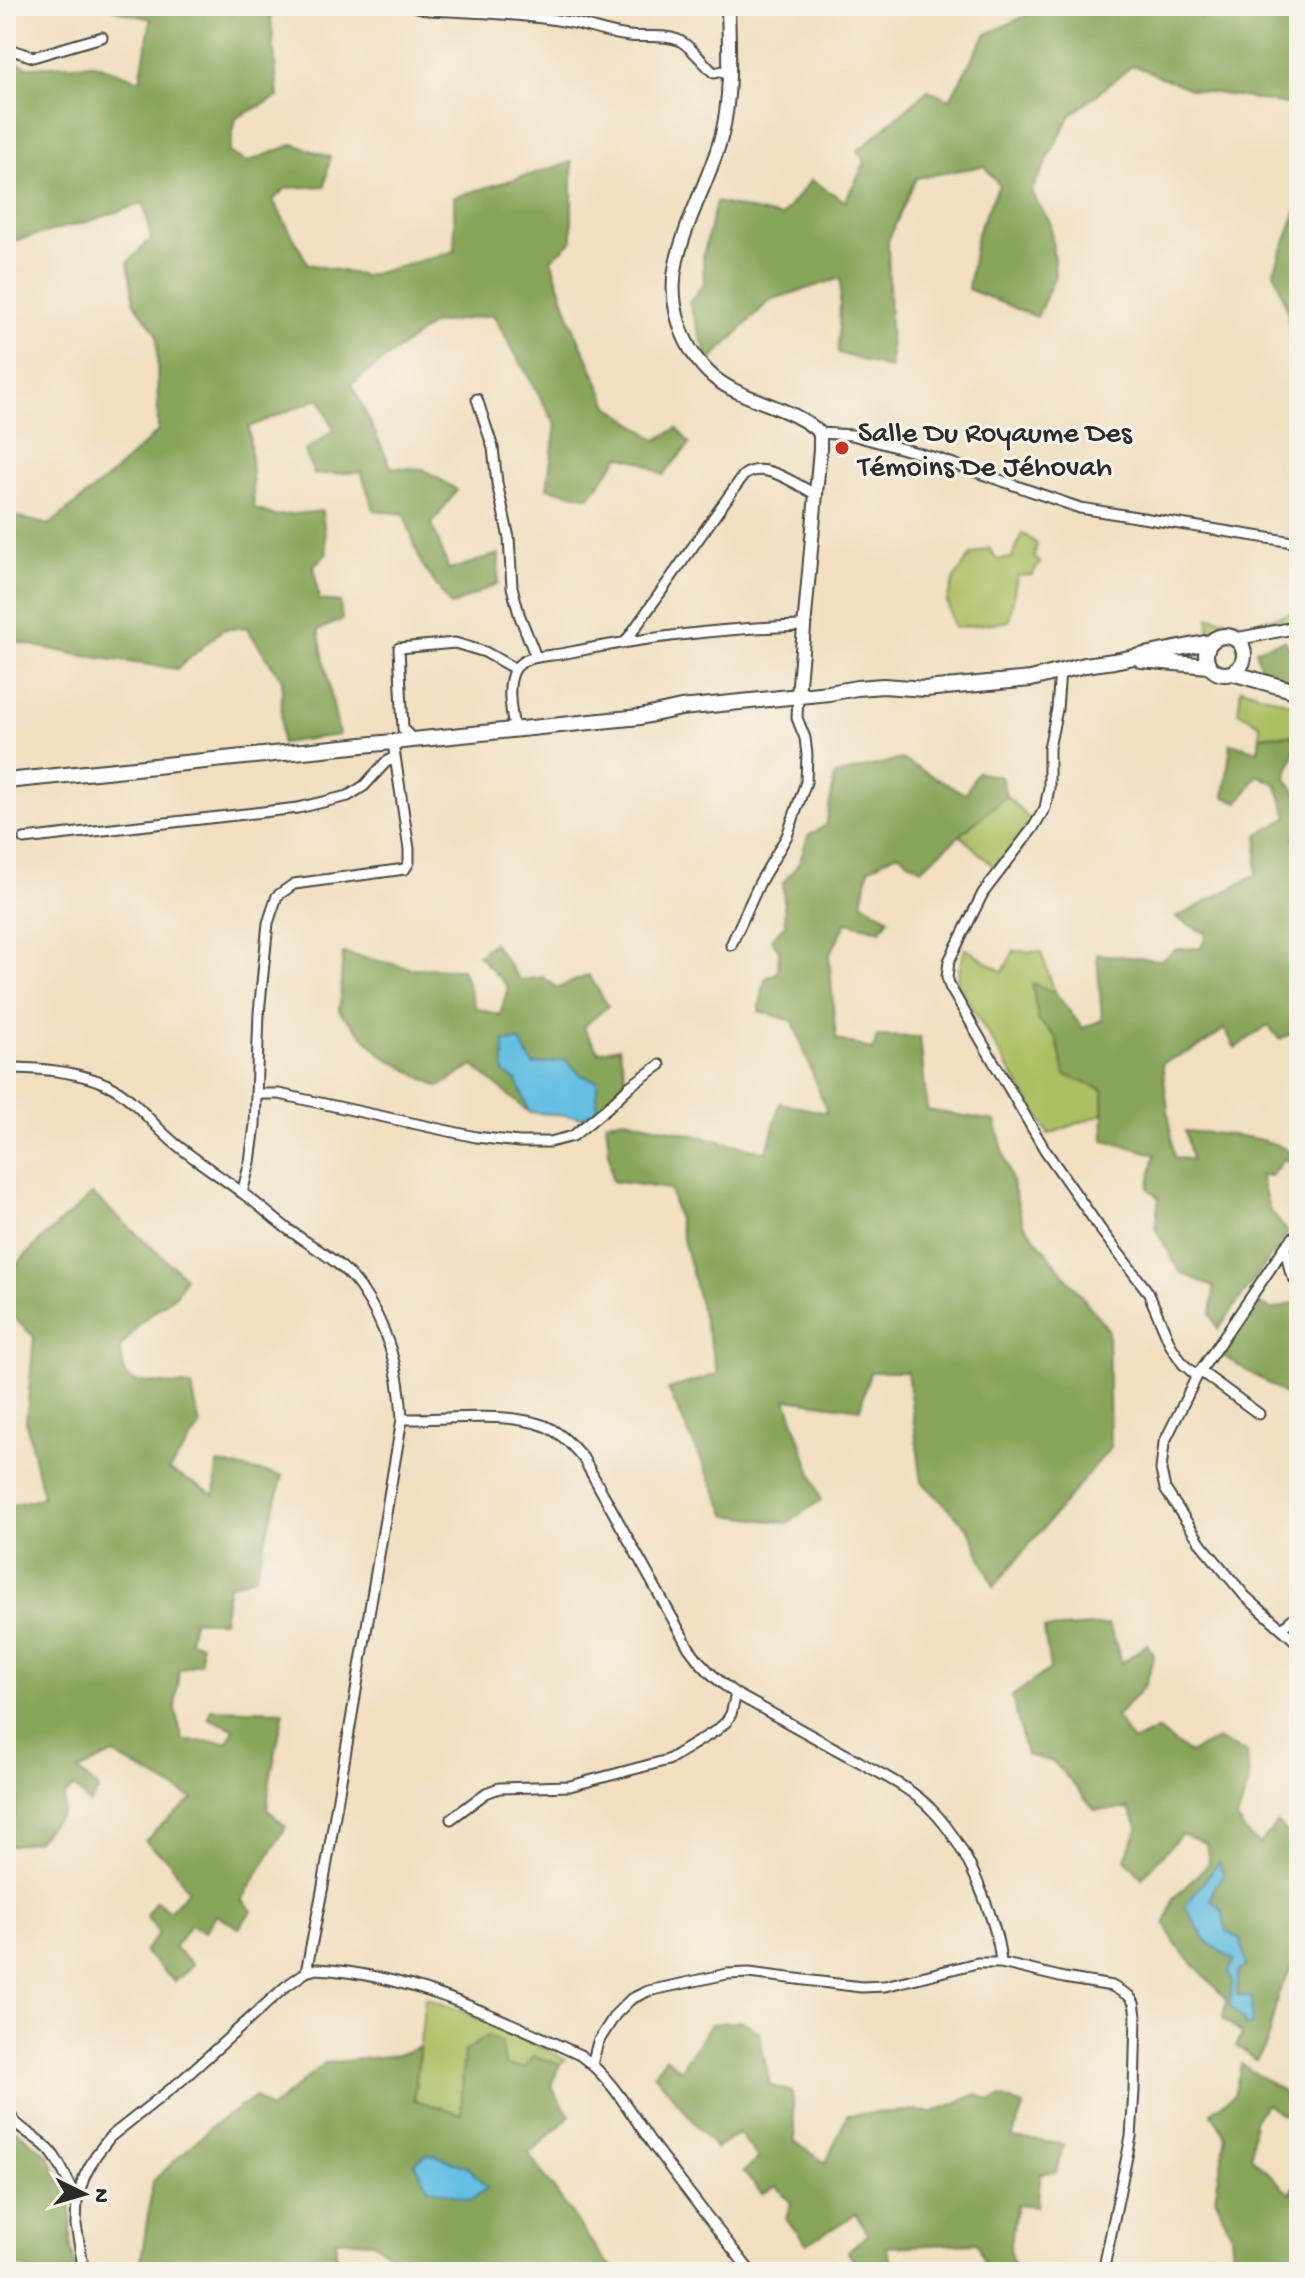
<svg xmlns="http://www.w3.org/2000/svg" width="1305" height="2278" font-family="'Gochi Hand',sans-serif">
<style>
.green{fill:#abc064;stroke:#6b7648;stroke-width:2}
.forest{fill:#88a65a;stroke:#5a6842;stroke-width:2}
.water{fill:#65bfe2;stroke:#487586;stroke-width:2}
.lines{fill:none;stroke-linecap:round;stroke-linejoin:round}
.minor-casing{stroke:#494641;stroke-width:13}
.tertiary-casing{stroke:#494641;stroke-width:15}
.secondary-casing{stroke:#494641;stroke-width:16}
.primary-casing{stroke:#494641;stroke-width:18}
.minor{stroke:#fff;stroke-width:9}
.tertiary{stroke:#fff;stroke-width:11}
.secondary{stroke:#fff;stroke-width:12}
.primary{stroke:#fff;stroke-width:14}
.poi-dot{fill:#c8321e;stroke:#f7f3e8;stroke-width:3}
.labels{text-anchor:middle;stroke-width:6;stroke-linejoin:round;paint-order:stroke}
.poi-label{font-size:30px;fill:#2b2b2b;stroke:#f7f3e8;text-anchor:start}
</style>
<rect width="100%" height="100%" fill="#f7f3e8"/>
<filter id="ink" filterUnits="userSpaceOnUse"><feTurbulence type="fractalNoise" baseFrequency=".0125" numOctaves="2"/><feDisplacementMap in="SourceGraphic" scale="16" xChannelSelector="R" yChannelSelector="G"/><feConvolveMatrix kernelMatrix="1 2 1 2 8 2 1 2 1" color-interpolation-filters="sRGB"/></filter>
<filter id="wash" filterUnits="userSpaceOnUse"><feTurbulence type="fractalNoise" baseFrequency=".006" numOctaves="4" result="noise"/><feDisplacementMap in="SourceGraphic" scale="32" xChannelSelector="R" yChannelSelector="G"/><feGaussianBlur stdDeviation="1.8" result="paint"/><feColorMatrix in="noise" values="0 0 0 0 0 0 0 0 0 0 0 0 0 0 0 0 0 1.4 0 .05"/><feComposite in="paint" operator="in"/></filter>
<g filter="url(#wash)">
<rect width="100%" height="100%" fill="#f1dfc0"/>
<path class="green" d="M1022,533L1037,544L1034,557L1040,563L1032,575L1017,576L1009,621L954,628L947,601L955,577L971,555L989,548L997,560L1012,558Z
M1299,612V623L1209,643V617L1247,623Z
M1241,688L1299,706V735L1260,736V724L1238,712Z
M1006,796L1032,821L994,867L960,835Z
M965,948L1003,972L1014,951L1041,952L1055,993L1033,984L1038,1020L1056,1037L1065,1074L1103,1090V1114L1049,1134L956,982Z
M425,1998L460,2010L566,2059L560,2064L534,2056L524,2069L504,2065L464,2052L462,2115L414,2100Z"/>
<path class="forest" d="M111,6H270L278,97L236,118L229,152L247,162L294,144L330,157L325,186L286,188L273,200L308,264L365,276L455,251L454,197L572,162V241L551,259L572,324L609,406L657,440L677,428L690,444L663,475L642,462L620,456L589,497L547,488L556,425L493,315L432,324L352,384L391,467L423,469L457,490L432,524L449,570L499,554L498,583L451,606L421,563L404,514L374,510L361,472L314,475L305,451L334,430L320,398L249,427L254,508L275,516L322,511L327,553L314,566L319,600L340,602L342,620L318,630L339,735L281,743L282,680L246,627L222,630L177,669L79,655L6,640V514L49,525L110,476L158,431L157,334L134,302L128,262L151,239L144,203L90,221L6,243V59L28,67L94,64L140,80L151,19L118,11Z
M1052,6H1195L1200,19L1218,10V6H1299V106L1190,89L1133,65L1070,116L1031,192L1051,224L1055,276L1037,317L968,289L977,233L999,185L984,166L916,178L888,241L891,369L838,353L841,278L770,300L709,362L689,303L704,283L703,256L716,202L781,217L811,180L845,201L865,163L858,151L928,90L950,99L985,35L1044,7Z
M1299,206V357L1293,354L1287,309L1274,271Z
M1285,640L1299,667V690C1273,681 1260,679 1256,649Z
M1299,735L1286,779L1299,795V834L1294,838L1299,848V1036L1296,1032L1279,1039L1268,1025L1235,1048L1225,1029L1197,1048L1162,1063L1174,1157L1192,1160L1185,1131C1211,1134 1299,1134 1299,1169L1297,1171L1285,1158L1271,1176L1260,1175L1269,1209L1288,1233L1218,1329L1211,1315L1214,1287L1180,1272L1155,1228L1159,1198L1148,1188L1155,1154L1104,1140L1103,1090L1065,1075L1056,1037L1038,1020L1032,983L1055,993L1083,1028L1102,1020L1097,954L1161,960L1177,949L1201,948L1207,934L1176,918L1256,875L1258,835L1288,817L1276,784L1258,775L1239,802L1224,797L1231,743L1258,751L1260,736Z
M901,759L965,794L977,772L1001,777L1006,796L921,869L897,853L869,869L862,902L889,918L881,930L847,922L829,956L836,1039L873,1050L877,1036L920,1037L927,1110L995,1121L1023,1223L1108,1329L1110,1448L994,1587L969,1529L922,1482L907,1372H870L860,1409L786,1399L821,1500L787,1523L727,1515L668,1389L718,1374L670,1189L612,1181L606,1122L625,1119L767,1152L780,1103L827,1113L793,1021L759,1011L765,979L778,972L779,950L771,939L785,925L783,883L799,863L808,836L826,825L835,775Z
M493,943L520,980L543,977L558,988L589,975L608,1006L583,1027L599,1052L619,1047L626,1080L597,1110V1081L581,1075L566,1060L533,1065L517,1081L529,1112L473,1066L439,1087L383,1056L339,1011L343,953L410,968L462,969L476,1008L500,1015L508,987L478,955Z
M92,1194L185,1277L177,1294L143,1320L120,1348L125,1376L137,1382L192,1386L200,1427L169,1470L215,1495L217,1463L283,1476L255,1577L229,1585L223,1621H193L189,1641L201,1644V1662L179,1670L175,1709L183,1741L228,1742L234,1729L208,1718L211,1709L284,1711L270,1780L267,1809L286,1827L242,1900L252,1910L239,1928L216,1915L205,1932L190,1925L174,1948L193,1964L175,1982L144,1952L159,1933L146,1916L156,1901L169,1911L188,1891L170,1862L145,1841L160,1826L193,1799L113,1754L78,1771L99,1789L90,1804L74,1787L64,1797L63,1812L36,1841L8,1846L17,1798L6,1776V1529L8,1506L43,1497L26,1422L34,1337L6,1310V1275L41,1240Z
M1299,1301V1407L1280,1391L1220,1354L1256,1302L1272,1310Z
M1109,1625L1122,1663L1147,1644L1154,1655L1146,1684L1116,1717L1133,1742L1157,1730L1190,1754L1202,1746L1218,1740L1247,1753L1249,1783L1237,1819L1246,1833L1260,1845L1277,1823L1299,1847V1953L1278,1994L1267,2044L1256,2060L1236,2046L1242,2034L1223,2018L1226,1999L1176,1945L1165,1924L1173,1899L1209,1863L1206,1843L1181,1834L1142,1878L1125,1859L1138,1827L1129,1809L1095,1810L1054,1762L1026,1755L1012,1696L1050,1669L1044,1629Z
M743,2021L759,2032L770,2085L792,2092L795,2142L826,2163L847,2115L903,2111L933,2112L977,2094L991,2101L1001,2097L1024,2106L1012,2138L1064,2144L1056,2172L1041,2173L1037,2206L1017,2204L1009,2249L1015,2272H988L977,2243L886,2247L896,2272H864L847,2251L868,2235L856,2214L807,2244L786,2219L791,2203L777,2186L762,2194L743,2172L758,2159L739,2133L716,2149L654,2073L666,2057L680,2070L711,2024Z
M488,2036L502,2044L505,2065L524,2068L533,2056L560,2064L551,2086L570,2116L529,2154L607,2264L625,2272H484L480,2266L463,2272H413L373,2242L336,2240V2272H151L141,2261L153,2181L211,2127L255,2097L270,2109L325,2063L398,2055L419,2047L414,2100L461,2114L464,2052Z
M1241,2064L1281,2090L1291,2107L1282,2115L1266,2104L1254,2121L1251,2156L1290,2194L1299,2178V2272H1234L1231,2233L1215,2197L1226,2136L1211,2112L1234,2095Z
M6,2119L13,2128L47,2154L71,2201V2248L77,2272H32L6,2260Z"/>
<path class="water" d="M520,1041L533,1065L566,1060L581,1075L597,1081V1110L583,1117L529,1112L517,1081L504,1073V1042Z
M1218,1862L1224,1875L1214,1887L1211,1900L1222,1910L1226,1931L1241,1939L1246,1967L1238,1971L1237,1995L1252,1997L1251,2026H1246L1244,2020L1230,2006L1232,1981L1228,1971L1234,1960L1208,1943L1185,1907Z
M428,2153L468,2167L487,2188L471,2200L428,2188L415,2163Z"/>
</g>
<g filter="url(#ink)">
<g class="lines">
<defs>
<path id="minor" d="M414,6L428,10C475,12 522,14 569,22C589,26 609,34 629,36C645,38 663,34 678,40C689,44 704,64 714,73L728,70
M6,48L33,57L102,37
M477,399L493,448L497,483L509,538L512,587L519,614L536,657
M820,433L852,435L936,458L1080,508L1299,543
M626,641L743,476C763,459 795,484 815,494
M1060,671L1057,709L1049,748V788L1045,808L1033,828L983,893L949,961L947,977L950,987L1045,1150L1101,1230L1148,1292L1171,1346L1183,1364L1197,1376
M514,730C512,712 505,686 515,669C516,667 522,662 524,661C536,655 552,656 566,653C643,638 723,628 803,626
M414,741L403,729L399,648L455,643L485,652L515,669
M24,839L298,808L348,796L364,786L385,763L394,757
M731,945L760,882L787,836L806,782L807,755L805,738L797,718L798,695
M6,1068C39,1068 78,1071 108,1085C136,1098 153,1127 177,1145C198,1162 220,1176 241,1192C258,1204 273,1218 289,1230C314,1248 342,1262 360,1287C388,1327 400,1371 402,1419L323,1886L306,1972
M257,1094H279L476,1137L519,1142H550L573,1136L607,1108L630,1086L660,1065
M242,1193L250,1162L255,1125L259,1013L268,923L277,896L294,884L405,869L409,862V849L393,743
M1299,1231L1285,1247L1197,1376L1164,1443L1161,1470L1165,1489L1202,1545L1245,1596L1299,1644
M1285,1247L1290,1271L1299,1287
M1200,1371L1259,1414
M402,1419C442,1420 509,1411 545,1426C561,1433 572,1445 583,1458L689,1648C702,1667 716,1680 736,1694C777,1716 818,1740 860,1762C884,1776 911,1788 931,1809C955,1833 970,1862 982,1893C991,1916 999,1938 1001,1963
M1282,1628L1299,1613
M451,1819L486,1793L499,1788L570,1786L668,1760L717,1730L726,1722L731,1714L736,1694
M592,2064L598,2042L615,2015L631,1999L648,1991L727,1974L749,1973L861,1987L885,1986L977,1963H1001L1064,1978L1112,1986L1129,1996L1134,2003L1136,2016L1134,2091L1131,2137L1103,2272
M6,2107C14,2130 38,2135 52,2153C62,2166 69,2184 77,2199
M84,2272L76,2225L77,2199L85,2175L96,2155L110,2137L182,2080L285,1987L306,1972L316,1969C411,1974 495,2016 580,2055C613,2079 630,2113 653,2145C685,2188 718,2231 751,2272"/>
<path id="tertiary" d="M1236,639L1299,627"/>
<path id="secondary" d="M728,6C729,48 732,93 722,134C711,177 687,216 677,260C667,299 680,344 708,372C736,401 790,404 820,433V449L798,695"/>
<path id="primary" d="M1206 655a19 19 0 1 1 38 0a19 19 0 1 1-38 0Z
M1141,660L1209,666
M1232,673L1299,692
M6,781L640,717L681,708L829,693L857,688L883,686L925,689L1031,679L1085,665L1114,661L1210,642"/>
</defs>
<use href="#minor" class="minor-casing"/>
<use href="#tertiary" class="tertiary-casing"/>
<use href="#secondary" class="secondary-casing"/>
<use href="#primary" class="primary-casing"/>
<use href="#minor" class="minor"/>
<use href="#tertiary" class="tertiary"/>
<use href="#secondary" class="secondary"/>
<use href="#primary" class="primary"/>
</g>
</g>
<circle class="poi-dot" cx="842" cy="448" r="8"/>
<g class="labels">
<g class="poi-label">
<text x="858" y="441">Salle Du Royaume Des<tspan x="858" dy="34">Témoins De Jéhovah</tspan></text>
</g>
</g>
<rect width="1305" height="2278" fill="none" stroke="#f7f3e8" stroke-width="32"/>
<g transform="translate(84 2194) rotate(95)" stroke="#f7f3e8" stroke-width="6" paint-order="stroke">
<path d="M0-6L14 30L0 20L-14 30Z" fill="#2b2b2b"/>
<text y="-12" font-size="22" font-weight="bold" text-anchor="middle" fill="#2b2b2b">N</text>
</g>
</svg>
